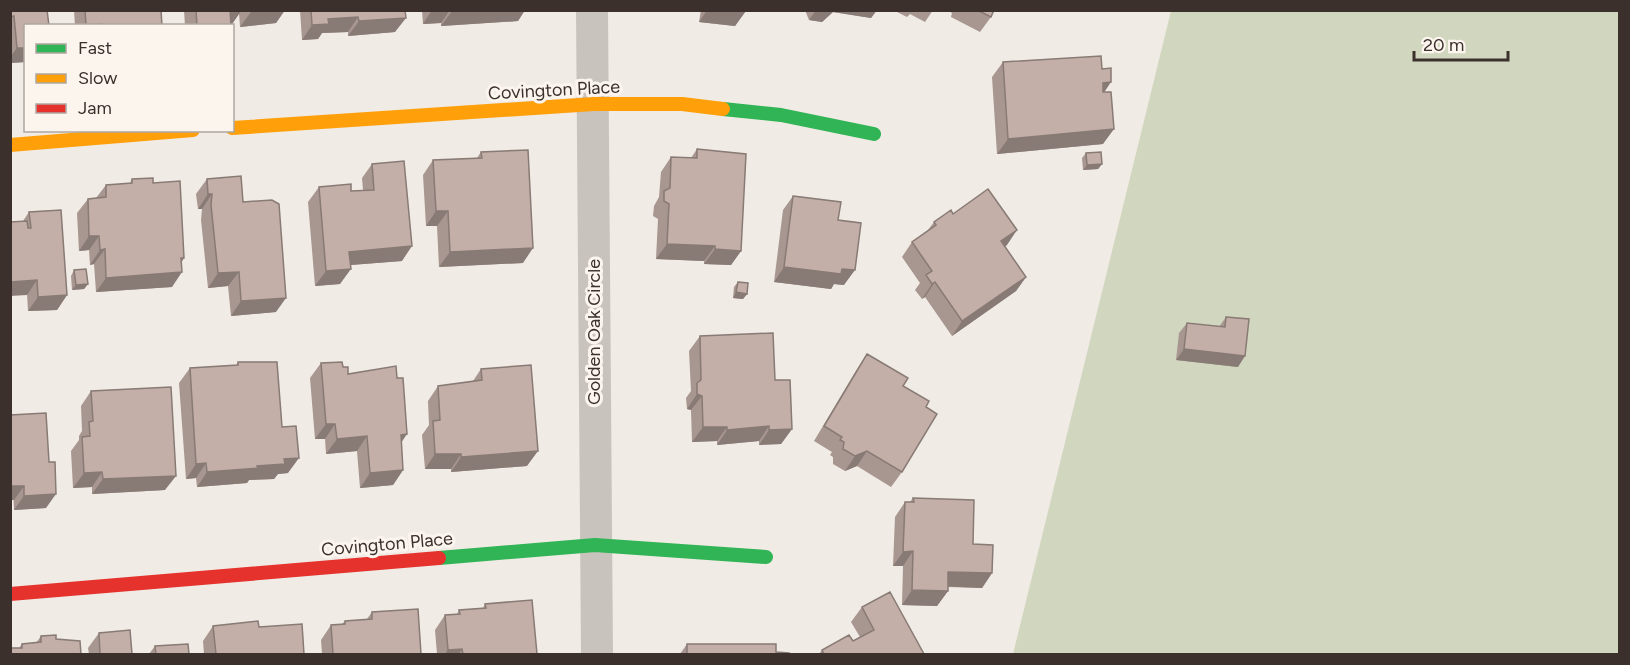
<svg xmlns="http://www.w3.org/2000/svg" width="1630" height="665" font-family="Figtree,sans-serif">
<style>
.green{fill:#d1d6bf}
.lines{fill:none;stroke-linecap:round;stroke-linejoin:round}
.street{stroke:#c9c3be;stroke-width:32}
.fast{stroke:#30b455;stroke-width:14}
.slow{stroke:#ff9f0a;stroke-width:14}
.jam{stroke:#e5322d;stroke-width:14}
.wall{fill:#a89690}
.shaded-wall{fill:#887a75}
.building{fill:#c3afa7;stroke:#887a75;stroke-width:1.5}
.labels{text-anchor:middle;stroke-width:6;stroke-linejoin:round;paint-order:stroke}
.street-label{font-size:18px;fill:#3b302b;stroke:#fbf5ee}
</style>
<rect width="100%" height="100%" fill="#f0ebe5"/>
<path class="green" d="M1171,11H1619V654H1013Z"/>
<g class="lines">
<path class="street" d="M592,10L597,654"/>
<path class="fast" d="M723,109L781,115L874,134
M439,558L595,545L766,557"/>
<path class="slow" d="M232,128L594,104H682L723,109
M10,145L193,130"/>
<path class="jam" d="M10,594L439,558"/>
</g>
<path class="wall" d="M10,10H47L26,62L10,63Z
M74,10H161L162,26H75Z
M184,10H285L276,23L240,27L239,13L231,26H185Z
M300,10H405L395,32L348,36V32L322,33L318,39L302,40Z
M422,10H525L518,21L441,26V23L423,24Z
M701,10H746L735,26L699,22Z
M805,10H877L871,18L833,12L822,22L809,20Z
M893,10H933L925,22L910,14L907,17Z
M947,10H994L991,17L980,32L951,17L952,13Z
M1003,62L1102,69L1104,92L1103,144L997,154L992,77Z
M697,149L741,251L731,265L704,264V261L656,259L658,219L653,216L654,206L659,197L661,172L671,157L691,158Z
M481,152L523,263L439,267L437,226H426L423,175L433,160L477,158Z
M1086,153L1102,164L1098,169L1083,170L1082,158Z
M372,164L402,261L350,265L340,284L315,286L308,202L319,187L351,191L363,190L362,178Z
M132,179L153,183L184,258L181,263L172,287L96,292L94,264L90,265L89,250L79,251L77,213L88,199L96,198L106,185L130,183Z
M207,179L243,202L276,312L231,316L228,286L208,288L201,220L202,209H198L196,194Z
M793,196L838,220L844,285L834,284L831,289L774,282L783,210Z
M29,212L67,295L57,310L28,311L23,221Z
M953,214L1007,245L1005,246L1026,277L1016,291L952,336L925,297L922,299L915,290L920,283L902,257L912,242L928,230L934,222Z
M74,270L88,284L84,289L72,290L71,276Z
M738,282L747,294L743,299L733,298L734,287Z
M1226,317L1238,367L1176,360L1179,333L1187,323L1219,327Z
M700,336L775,380L792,429L781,444L759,445V441L717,445V441L692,442L691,410L687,409L686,398L691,391L689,351Z
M867,354L926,407L902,472L891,487L857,466L845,471L833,464V457L830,455L832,452L814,441L857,369Z
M238,362L282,427L288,473L278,474L274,479L249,480L247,483L197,487L196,478L186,479L179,383L190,368L236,365Z
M321,363L343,367L401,443L403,470L393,485L360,488L357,451L326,454L325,439H315L310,378Z
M481,369L527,466L451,472V469H425L422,435L429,425L428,401L438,386L473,381Z
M91,391L165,490L92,494V487L73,488L71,451L79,440V436L82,431L81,406Z
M10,415L46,508L14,510Z
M913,498L973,544L992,573L982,588L948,587V591L937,606L902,605L903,566H893L895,517L905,502H910Z
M485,604L537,654H437L435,630L445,615L457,614L459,610L483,608Z
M862,607L924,654H819L822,650L853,641L860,637L851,622Z
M372,612L421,654H322L321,640L331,625L342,624L345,621L367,619Z
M213,626L259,627L304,654H204L203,641Z
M99,633L132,654H89L88,648Z
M41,636L56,639L19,648L22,644L36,643Z
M687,644L776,652L789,654H680Z
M155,646L189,654H149Z"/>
<path class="shaded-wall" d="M230,10H242L232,24L220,25Z
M265,10H285L276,23L240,27L251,12Z
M432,10H450L441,23L423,24Z
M462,10H525L518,21L441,26L452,11Z
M707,10H738L746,11L735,26L699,22Z
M816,10H877L871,18L833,12L822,22L809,20Z
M358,17L348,32L322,33L318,39L302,40L312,25L328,19Z
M406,18L395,32L348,36L359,21Z
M17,48H26V62L10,63V57Z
M1111,82L1101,97L1103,83Z
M1114,129L1103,144L997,154L1008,139Z
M1102,164L1098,169L1083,170L1087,165Z
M208,194H212L202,209H198Z
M436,211H448L437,226H426Z
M1017,230L1007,245L991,256L1001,241Z
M89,236H99L89,250L79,251Z
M667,244L715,246L704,261L656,259Z
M412,246L402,261L338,266L349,252Z
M533,248L523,263L439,267L450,252Z
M105,249L94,264L90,265L100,250Z
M715,249L741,251L731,265L704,264Z
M181,258H184L174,273L182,272L172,287L96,292L106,278Z
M784,267L842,269L855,270L844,285L834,284L831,289L774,282Z
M351,269L340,284L315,286L326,271Z
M239,272L228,286L208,288L218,273Z
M1026,277L1016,291L952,336L962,321Z
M37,280L27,295L10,296V282Z
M935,282L925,297L922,299L932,284Z
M88,284L84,289L72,290L76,285Z
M736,292L747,294L743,299L733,298Z
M67,295L57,310L28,311L38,297Z
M286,298L276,312L231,316L241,301Z
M1184,349L1245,356L1238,367L1176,360Z
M697,394L702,396L691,410L687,409Z
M326,424H335L325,439H315Z
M769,426L759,441L717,445L727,430Z
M703,427H727L717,441L692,442Z
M792,429L781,444L759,445L769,430Z
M407,434L397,449L401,435Z
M367,436L357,451L326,454L337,439Z
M538,451L527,466L451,472L461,457Z
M867,451L857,466L845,471L855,456Z
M435,454H461L451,469H425Z
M299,458L288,473L278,474L274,479L249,480L247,483L197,487L207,472L284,459Z
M206,463L196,478L186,479L196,464Z
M403,470L393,485L360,488L370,473Z
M102,472L92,487L73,488L84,473Z
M176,476L165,490L92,494L103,479Z
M12,486H24L14,500H10V488Z
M56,494L46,508L14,510L24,496Z
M913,551L903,566H893L903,552Z
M948,572L992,573L982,588L938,586Z
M912,590L948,591L937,606L902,605Z
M462,649L459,654H445L448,650Z"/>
<path class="building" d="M10,10H47L49,26H26V48H17L14,16L10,17Z
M85,10H161L162,26H103L102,24L86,25Z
M196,10H230L231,26H197Z
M311,10H405L406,18L359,21L358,17L328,19L329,24L312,25Z
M977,10H994L991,17Z
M1101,56L1102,69L1111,68V82L1103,83V92H1111L1114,129L1008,139L1003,62Z
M697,149L746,154L741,251L715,249V246L667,244L669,204L664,201V191L670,188L671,157L697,158Z
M528,150L533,248L450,252L448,211H436L433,160L482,158L481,152Z
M1101,152L1102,164L1087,165L1086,153Z
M404,161L412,246L349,252L351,269L326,271L319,187L351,184V191L374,190L372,164Z
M241,176L243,202L272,200L279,204L286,298L241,301L239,272L218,273L211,205L212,194H208L207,179Z
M153,178V183L180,181L184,258H181L182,272L106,278L105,249L100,250L99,236H89L88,199L106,197V185L132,183V179Z
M988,189L1017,230L1001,241L1026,277L962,321L935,282L932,284L926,275L932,271L912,242L936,225L934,222L951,210L953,214Z
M793,196L841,202L838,220L861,223L855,270L842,269L841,274L784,267Z
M61,210L67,295L38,297L37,280L10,282V222L27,221L28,228H31L29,212Z
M86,269L88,284L76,285L74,270Z
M738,282L748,283L747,294L736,292Z
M1226,317L1249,319L1245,356L1184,349L1187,323L1225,327Z
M773,333L775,380H790L792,429L769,430V426L727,430V427H703L702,396L697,394V383L701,380L700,336Z
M867,354L908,378L903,386L929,401L926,407L937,414L902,472L867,451L855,456L843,449L844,442L840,440L842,437L824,426Z
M238,362H277L282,427L296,426L299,458L284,459L285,464L257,466L258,468L207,472L206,463L196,464L190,368L238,365Z
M342,362L343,367H348V374L396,366L397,378H403L407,434L401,435L403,470L370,473L367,436L337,439L335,424H326L321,363Z
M531,365L538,451L461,457V454H435L433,421L440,420L438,386L482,380L481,369Z
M171,387L176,476L103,479L102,472L84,473L82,437L90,436L89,422L93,421L91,391Z
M46,413L49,462H55L56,494L24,496V486H12V495H10V415Z
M913,498L974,500L973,544L993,545L992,573L948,572V591L912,590L913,551L903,552L905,502H914Z
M890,592L924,654H824L822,650L849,635L853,641L874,630L862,607Z
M532,600L537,654H463L462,649L448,650L445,615L460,614L459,610L486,608L485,604Z
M418,609L421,654H333L331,625L345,624V621L372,619V612Z
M258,621L259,627L302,624L304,654H216L213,626Z
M130,630L132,654H100L99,633Z
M56,635V639L80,641L81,654H10V648H22V644L41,642V636Z
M188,644L189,654H149H156L155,646Z
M687,644H776V652L789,653V654H687Z"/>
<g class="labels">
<g class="street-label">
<text transform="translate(554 90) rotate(-3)" y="6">Covington Place</text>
<text transform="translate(594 332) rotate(-90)" y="6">Golden Oak Circle</text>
<text transform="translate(387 544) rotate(-5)" y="6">Covington Place</text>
</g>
</g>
<rect width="1630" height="665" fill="none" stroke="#3b302b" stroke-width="24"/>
<rect x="24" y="24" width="210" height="108" fill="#fbf5ee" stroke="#aea6a0" stroke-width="1.5"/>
<rect x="36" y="44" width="30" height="9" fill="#30b455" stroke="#aea6a0" stroke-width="1.5"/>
<text x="78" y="54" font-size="18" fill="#3b302b">Fast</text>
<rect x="36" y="74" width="30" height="9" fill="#ff9f0a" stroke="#aea6a0" stroke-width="1.5"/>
<text x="78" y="84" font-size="18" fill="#3b302b">Slow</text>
<rect x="36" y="104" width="30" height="9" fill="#e5322d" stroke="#aea6a0" stroke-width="1.5"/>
<text x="78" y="114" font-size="18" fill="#3b302b">Jam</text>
<path d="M1414 51v9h94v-9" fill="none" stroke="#3b302b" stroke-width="3"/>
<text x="1423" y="51" font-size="18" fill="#3b302b" stroke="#fbf5ee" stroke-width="4.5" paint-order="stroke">20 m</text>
</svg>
